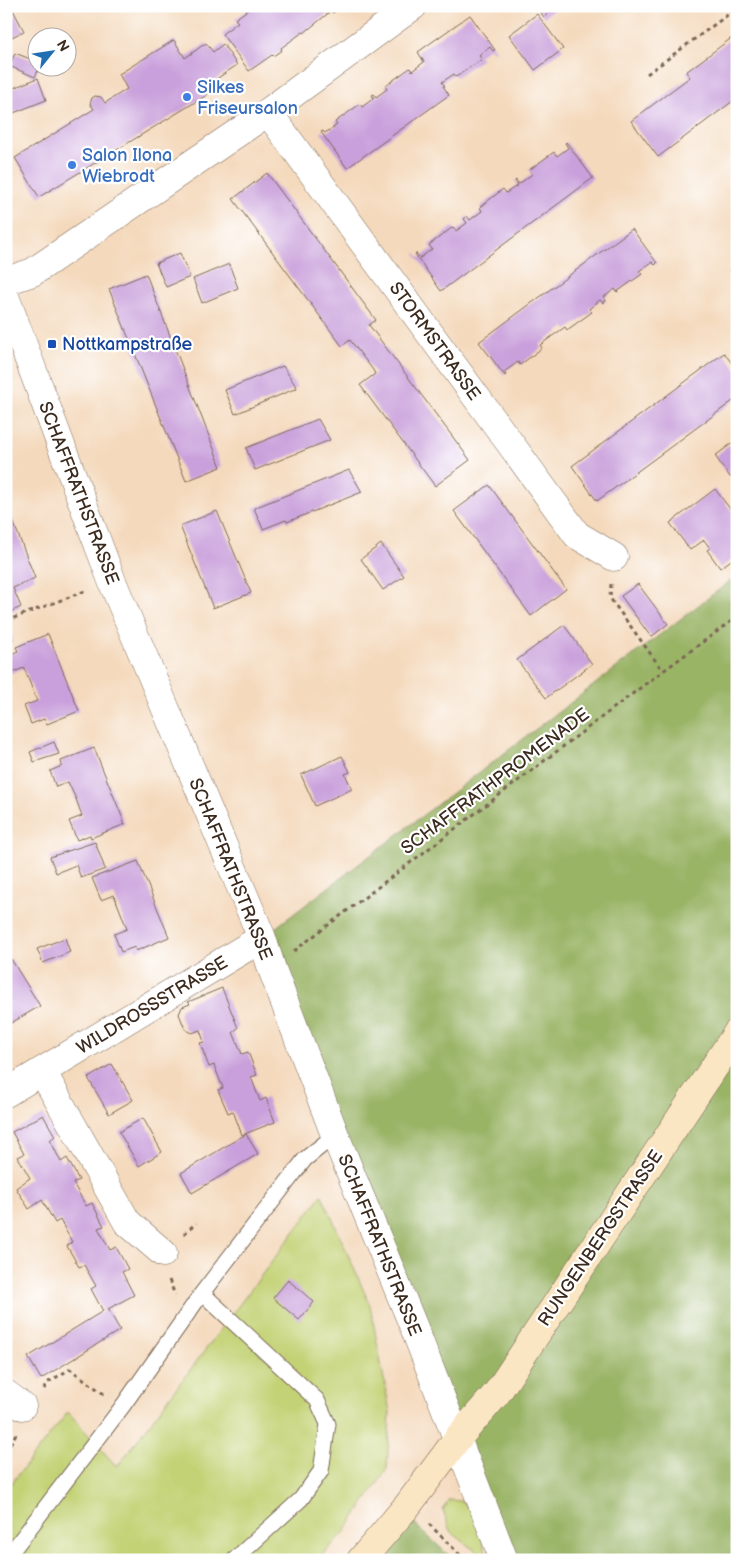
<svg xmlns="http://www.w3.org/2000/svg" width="743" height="1566" font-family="'Balsamiq Sans',sans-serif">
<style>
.green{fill:#c3d274;stroke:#7f7e49}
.forest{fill:#9ab466;stroke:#6a6f42}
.building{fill:#c9a0db}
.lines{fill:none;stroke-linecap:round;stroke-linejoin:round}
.lane-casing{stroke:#7c6755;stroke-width:17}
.street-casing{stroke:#7c6755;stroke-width:29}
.secondary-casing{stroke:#7c6755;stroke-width:29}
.path{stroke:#7c6755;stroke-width:3;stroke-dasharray:4 4;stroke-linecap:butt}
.lane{stroke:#fff;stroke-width:15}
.street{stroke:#fff;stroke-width:28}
.secondary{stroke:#fbe6c4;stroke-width:28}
.shop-dot{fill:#3f7fe0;stroke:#fff;stroke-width:2}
.transit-dot{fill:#1a4fb4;stroke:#fff;stroke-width:2}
.labels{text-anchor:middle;stroke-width:4.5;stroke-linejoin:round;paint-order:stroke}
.shop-label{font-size:18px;fill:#366cbe;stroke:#fff;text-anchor:start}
.street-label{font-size:18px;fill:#3b2a1e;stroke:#fff}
.transit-label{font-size:18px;fill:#164399;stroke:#fff;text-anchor:start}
</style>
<rect width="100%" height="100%" fill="#fff"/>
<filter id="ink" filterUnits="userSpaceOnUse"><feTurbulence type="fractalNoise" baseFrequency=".02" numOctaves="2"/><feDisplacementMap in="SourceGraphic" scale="10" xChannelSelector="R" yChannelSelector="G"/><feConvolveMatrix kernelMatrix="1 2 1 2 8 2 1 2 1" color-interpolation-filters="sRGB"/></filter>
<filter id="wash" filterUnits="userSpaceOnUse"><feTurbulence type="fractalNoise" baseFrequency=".0096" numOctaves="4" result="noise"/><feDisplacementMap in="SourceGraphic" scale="20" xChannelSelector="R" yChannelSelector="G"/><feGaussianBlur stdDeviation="1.12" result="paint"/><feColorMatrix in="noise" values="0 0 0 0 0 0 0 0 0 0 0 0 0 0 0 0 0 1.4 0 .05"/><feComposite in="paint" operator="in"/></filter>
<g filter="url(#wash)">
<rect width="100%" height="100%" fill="#f4d9bc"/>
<path class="green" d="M322,1195L370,1305L390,1412L387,1469L345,1532L317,1560H6V1490L68,1412L117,1467Z
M449,1500L461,1501L471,1507L489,1560L470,1547L450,1531L443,1510Z"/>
<path class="forest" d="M737,576V1560H509L262,938Z
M410,1520L454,1560H378Z"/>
<g id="blocks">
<path class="building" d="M6,6H11L24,31L6,40Z
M253,6H341L333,13L331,11L304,33L303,32L281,48L282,50L273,56L272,55L249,71L222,34L238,22L235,19Z
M536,6H558L544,17Z
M537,14L563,49L535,70L509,35Z
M470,15L495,50L493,51L490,47L479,56L482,59L456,77L454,74L442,82L445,86H443L449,95L347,168L321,132L323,131L325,133L337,125L335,122L360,104L362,107L374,98L372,95L374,94L376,97L387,89L385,86L410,68L412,71L424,62L418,52Z
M737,34V98L658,157L631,121L690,77L686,72Z
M174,40L185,58L206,43L213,52L223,44L237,65L203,88L207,95L39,197L15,158L94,109L90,104L92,98L95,96L101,97L105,103L127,89L119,74Z
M15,53L38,62L39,68L35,77L9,66Z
M38,78L46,100L6,116V91Z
M566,142L593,178L441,291L415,254L416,253L420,258L432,249L429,245L453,227L456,231L467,223L464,219L467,216L470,220L482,211L480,207L503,189L506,193L518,185L515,181L516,180L519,184L532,174L529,170L554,152L557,156L568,148L565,143Z
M267,173L376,320L369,325L470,460L435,486L360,385L375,374L373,370L350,340L342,346L233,199Z
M632,229L657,263L655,265L652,262L639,271L642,274L617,292L615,289L604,297L606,301L603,303L600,300L589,309L592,312L567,330L565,327L540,345L542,348L520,365L518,362L504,372L506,375L505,376L479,342Z
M180,253L190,277L166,287L156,263Z
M229,264L238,288L202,303L193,279Z
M737,265V279L730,270Z
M146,274L221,467L186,481L109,289Z
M724,353L737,370V398L597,501L572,466Z
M283,366L297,388L235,414L225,390Z
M318,419L330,440L255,470L246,448Z
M735,441L737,443V472L730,477L715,456Z
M349,470L362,492L287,522L286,520L263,529L254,508Z
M489,485L566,589L531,616L454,511Z
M715,489L737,518V556L720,568L707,550L710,548L704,540L690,550L670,523Z
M6,503L35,578L13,588L21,607L6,614Z
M217,511L251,593L213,608L180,526Z
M381,544L404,576L383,590L361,559Z
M638,584L668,624L651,637L621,596Z
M564,625L592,664L546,698L517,660Z
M8,627L13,640L6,643V628Z
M48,634L79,711L47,724L44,719L31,724L24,706L37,701L24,668L11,673L6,662V656L18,651L16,647Z
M54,742L59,754L34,762L30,752Z
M94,748L125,824L91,838L90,835L77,840L69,821L82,816L76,799L68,782L56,787L50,771L62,766L61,761Z
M342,756L350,772L345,774L352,789L315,806L301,775Z
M95,842L105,869L81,878L76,865L56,873L50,857Z
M138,861L169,937L136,951L135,947L121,952L114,934L127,929L121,913L114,895L101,900L92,878Z
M65,938L70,952L43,963L37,949Z
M11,959L40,1006L6,1026V962Z
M222,988L238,1028L233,1032L242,1054L248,1052L257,1075L251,1077L260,1101L266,1098L275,1122L242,1135L233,1111L228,1113L218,1090L223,1088L214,1065L209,1067L200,1043L204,1042L200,1030L192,1033L185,1029L179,1014L182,1007L190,1004L188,1002Z
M112,1064L133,1100L109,1114L88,1078Z
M43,1115L55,1136L50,1140L61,1162L67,1158L79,1180L73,1183L86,1206L92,1203L104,1226L98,1228L110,1250L116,1247L128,1269L122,1272L134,1295L108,1309L120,1330L41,1379L28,1357L103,1311L91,1289L96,1286L84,1265L79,1267L67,1246L72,1242L60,1220L55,1223L42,1200L29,1209L16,1188L30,1178L18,1157L24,1154L12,1132Z
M143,1118L162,1152L139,1166L119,1132Z
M246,1134L258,1154L192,1193L181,1173Z
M288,1280L314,1302L299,1320L273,1298Z"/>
</g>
</g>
<g filter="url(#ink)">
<use href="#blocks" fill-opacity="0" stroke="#7c6755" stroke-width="1"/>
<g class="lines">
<defs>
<path id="lane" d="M202,1293L317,1400L328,1424L321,1471L301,1499L234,1560
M6,1559L122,1407L202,1293L305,1159L335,1135"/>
<path id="street" d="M268,112L577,535L614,557
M6,281L33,272L268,112L413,6
M6,299L112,581L262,938L272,969L335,1135L415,1330L504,1560
M42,1071L127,1222L163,1253
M6,1093L262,938
M6,1394L22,1406"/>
<path id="secondary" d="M361,1560L408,1505L458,1438L497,1393L737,1033"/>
</defs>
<use href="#lane" class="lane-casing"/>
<use href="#street" class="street-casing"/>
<use href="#secondary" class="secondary-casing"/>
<path class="path" d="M647,74L737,8
M611,584L610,598L663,671
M6,621L85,591
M294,951L648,682L737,617
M184,1234L196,1223
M169,1280L175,1295
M44,1389L47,1383L70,1369L104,1394
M6,1451L17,1432
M429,1524L465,1560"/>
<use href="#lane" class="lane"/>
<use href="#street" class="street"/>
<use href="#secondary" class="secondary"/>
</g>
</g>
<g class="shop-dot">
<circle cx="187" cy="97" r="5"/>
<circle cx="72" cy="165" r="5"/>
</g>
<rect class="transit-dot" x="47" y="339" width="10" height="10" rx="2.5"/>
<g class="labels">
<g class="shop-label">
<text x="197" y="93">Silkes<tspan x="197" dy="21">Friseursalon</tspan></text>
<text x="82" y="161">Salon Ilona<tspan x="82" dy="21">Wiebrodt</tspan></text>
</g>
<g class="street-label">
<text transform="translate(435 341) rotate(54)" y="6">STORMSTRASSE</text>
<text transform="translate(79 493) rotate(69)" y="6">SCHAFFRATHSTRASSE</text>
<text transform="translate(495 781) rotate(-37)" y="6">SCHAFFRATHPROMENADE</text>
<text transform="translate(231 869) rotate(68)" y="6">SCHAFFRATHSTRASSE</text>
<text transform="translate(152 1005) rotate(-31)" y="6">WILDROSSSTRASSE</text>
<text transform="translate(600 1238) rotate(-56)" y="6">RUNGENBERGSTRASSE</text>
<text transform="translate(380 1245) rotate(68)" y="6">SCHAFFRATHSTRASSE</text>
</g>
<g class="transit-label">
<text x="62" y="350">Nottkampstraße</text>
</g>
</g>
<rect width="743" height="1566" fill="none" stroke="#fff" stroke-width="25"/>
<g transform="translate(52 52) rotate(60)"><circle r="24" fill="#ffffff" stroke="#b1aaa5"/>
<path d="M0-4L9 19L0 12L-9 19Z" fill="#1f6fb2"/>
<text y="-8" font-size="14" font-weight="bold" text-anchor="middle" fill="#3b2a1e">N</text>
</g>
</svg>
